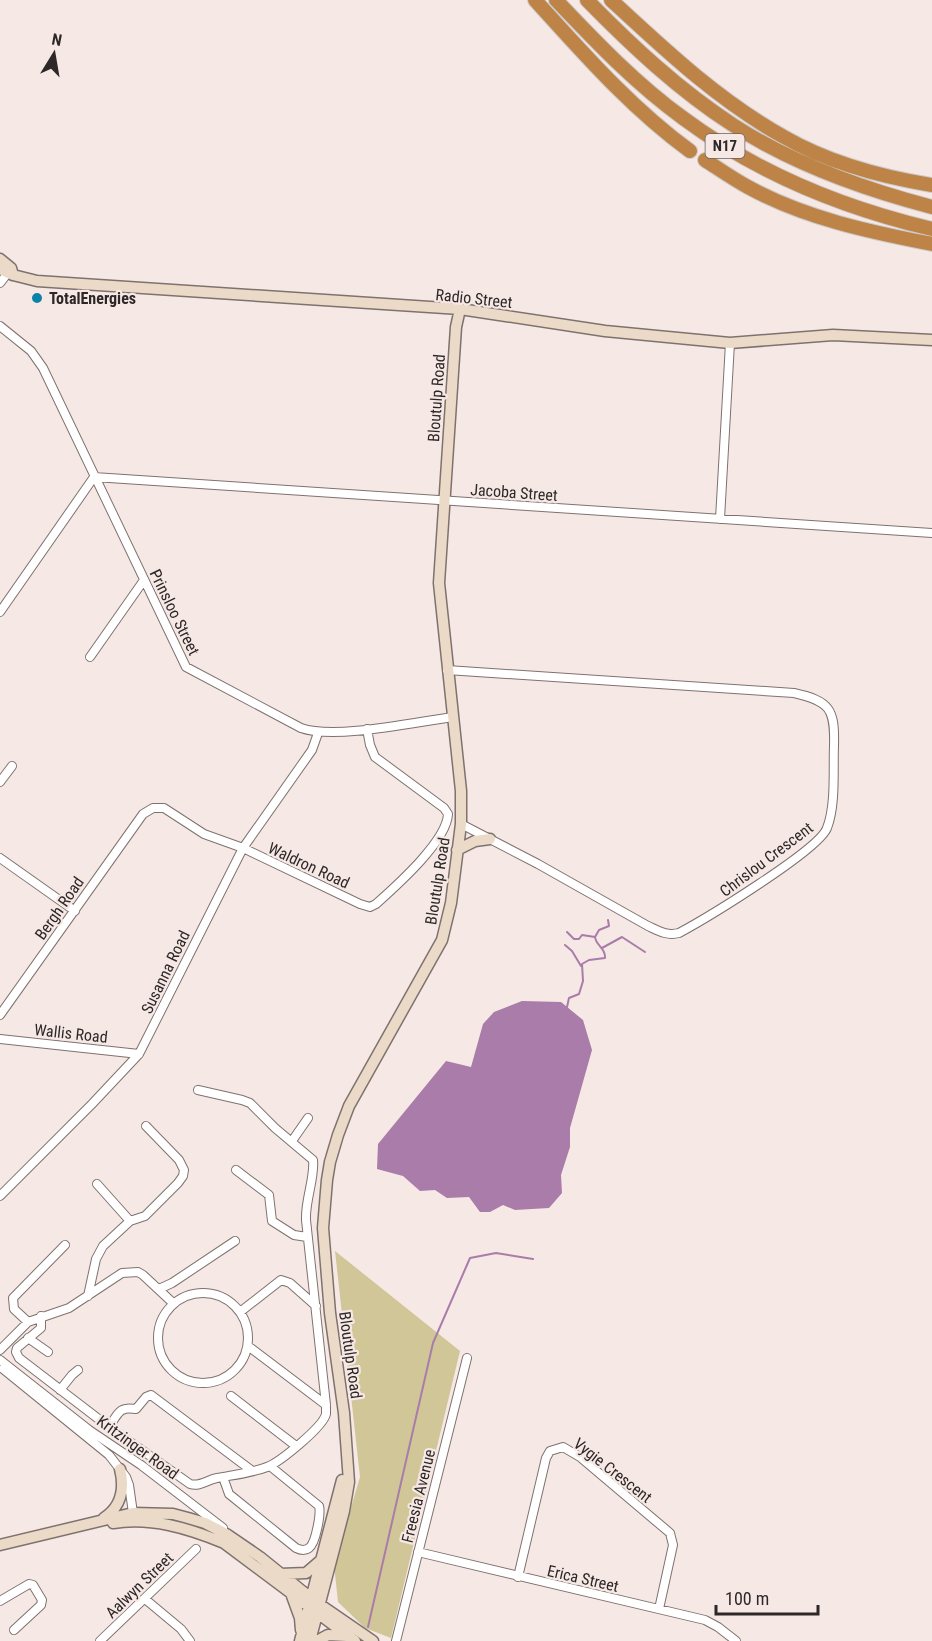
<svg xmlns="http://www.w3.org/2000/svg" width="932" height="1641" font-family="'Roboto Condensed',sans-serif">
<rect width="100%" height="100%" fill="#f6e8e5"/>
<path fill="#d0c698" d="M 335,1251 L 460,1351 L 391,1638 L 365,1628 L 338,1602 L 334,1565 L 360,1477 Z"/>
<path fill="#a97ca9" d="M 522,1001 L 561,1002 L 583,1020 L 592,1050 L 570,1128 L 570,1147 L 561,1175 L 562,1193 L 549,1208 L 515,1210 L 503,1205 L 490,1212 L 480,1212 L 469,1197 L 447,1198 L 435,1190 L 420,1191 L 403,1176 L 377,1169 L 378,1144 L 446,1061 L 471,1067 L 483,1024 L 494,1012 Z"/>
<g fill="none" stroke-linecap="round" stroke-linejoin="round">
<path stroke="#a97ca9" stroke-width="2" d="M 567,932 L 574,939 L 579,939 L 582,935 L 595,937
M 565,945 L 572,951 L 581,966
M 602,948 L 622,937 L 645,952
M 567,1007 L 569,998 L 579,994 L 583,981 L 582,964 L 589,960 L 605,958 C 606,948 596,946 595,937 L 599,930 L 609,926 L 608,920
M 368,1627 L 433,1343 L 470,1258 L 496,1253 L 533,1259"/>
<g stroke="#7e726f" stroke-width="10">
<path id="street" d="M 0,283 L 10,270
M 0,326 L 31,351 L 43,368 L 186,667 L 301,728 C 335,740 415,722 453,717
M 720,519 L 730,343
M 0,612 L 94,477 L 932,533
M 90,657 L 144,580
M 447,670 L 794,693 C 830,701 835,709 834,746 C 833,770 836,805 827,828 C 819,850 705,919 679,933 C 667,936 659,931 648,926 L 538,864 L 461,824
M 0,782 L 12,766
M 0,858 L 75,911
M 0,1015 L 143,814 L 153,808 L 164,808 L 204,834 L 243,848 L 360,904 L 370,907 L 376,904 C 396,886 447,841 448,814 L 444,808 L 375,757 L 370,745 L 367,729
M 0,1039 L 139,1054
M 292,1141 L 308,1118
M 236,1170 L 269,1195 L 272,1221 L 294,1235 L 307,1237
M 97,1184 L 130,1221
M 0,1196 L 92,1104 L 139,1054 L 243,848 L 312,750 L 318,733
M 159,1289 L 172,1283 L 235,1241
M158 1338a45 45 0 1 1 90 0a45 45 0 1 1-90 0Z
M 88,1296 L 96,1259 L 103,1246 L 130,1221 L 145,1216 L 178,1183 L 183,1176 L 184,1170 L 179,1160 L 146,1126
M 240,1312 L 281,1280 L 290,1283 L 316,1306
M 41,1316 L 41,1328 L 17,1348 L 16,1352 L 19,1358 L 109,1427 L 190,1484 C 200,1487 207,1480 217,1478 C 233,1475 252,1473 267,1467 C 280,1462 323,1427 326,1414 C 326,1412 326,1407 326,1405 L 306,1220 C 305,1200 315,1178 313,1160 L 275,1128 L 250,1103 L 242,1100 L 198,1090
M 28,1322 L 14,1309 L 13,1298 L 65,1245
M 28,1338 L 48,1352
M 248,1346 L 326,1405
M 0,1350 L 28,1322 L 69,1308 L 122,1273 L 138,1272 L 143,1275 L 173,1303
M 0,1360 L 89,1430 L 141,1465 L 223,1528
M 3,1369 L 109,1455 L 126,1477 L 129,1485 L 133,1513 L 135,1515
M 60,1390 L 72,1375 L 78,1370
M 231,1396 L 296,1446
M 109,1427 C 118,1414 119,1406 136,1409 L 146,1397 L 151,1395 L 251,1470
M 223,1477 L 229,1494 L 296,1548 C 300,1550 305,1551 309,1548 C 316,1543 321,1513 319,1506 L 270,1466
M 418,1552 L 705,1620 L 718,1627 L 736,1641
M 518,1577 L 546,1458 L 550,1451 L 563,1447 L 580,1457 L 670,1533 L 673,1545 L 659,1609
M 145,1599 L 181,1629 L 190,1641
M 0,1601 L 29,1584 L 33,1585 L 42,1600 L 41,1605 L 14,1630
M 100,1641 L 196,1549
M 396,1641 L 467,1358"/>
</g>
<g stroke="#7e726f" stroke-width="13">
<path id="secondary" d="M 0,259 L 11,268 L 13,275
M 0,269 L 13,275 L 37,281 L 460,309 L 605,331 L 730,343 L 833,335 L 932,340
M 457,850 L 475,841 L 490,839
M 104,1518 C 121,1507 125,1489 120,1469
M 113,1523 C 151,1517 188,1528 224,1543 L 355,1641
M 0,1545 L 133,1513 L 173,1514 L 188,1518 L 205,1523 L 228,1535 L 260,1557 L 312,1599 L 373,1641
M 280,1574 L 306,1573 L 320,1561
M 292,1596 L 300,1618 L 301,1630
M 300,1641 L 342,1480
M 310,1641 L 344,1511 L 349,1482 L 344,1413 L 330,1313 L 323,1228 L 327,1180 L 330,1162 L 338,1135 L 349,1106 L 442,940 L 451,903 L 461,824 L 461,791 L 439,583 L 456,327 L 460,309
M 317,1641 L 328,1635 L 347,1636"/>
</g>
<g stroke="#cdcbcb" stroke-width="16">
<path id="highway" d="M 535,0 C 584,54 631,108 690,151
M 556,0 C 596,42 636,84 683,118 C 757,173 843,208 932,229
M 587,0 C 632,46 679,90 733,125 C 793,164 863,189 932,207
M 611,0 C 665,50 719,101 784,137 C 829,163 882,177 932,185
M 705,160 C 719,169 733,179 748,187 C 804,218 870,232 932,244"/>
</g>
<use href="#street" stroke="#fff" stroke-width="8"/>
<use href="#secondary" stroke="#ecdac8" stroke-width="10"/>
<use href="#highway" stroke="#be8346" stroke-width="14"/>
</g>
<circle fill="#0d82a8" stroke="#f6e8e5" stroke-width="2" cx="37" cy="298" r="6"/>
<g text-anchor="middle" stroke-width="4.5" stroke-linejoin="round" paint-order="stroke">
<rect fill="#f6e8e5" stroke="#696260" stroke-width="1.5" x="705.5" y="134" width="39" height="24" rx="4.5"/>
<g font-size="15" font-weight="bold" fill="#2d2827">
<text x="725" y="151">N17</text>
</g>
<g font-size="16" font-weight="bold" fill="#2d2827" stroke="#f6e8e5" text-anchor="start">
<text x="49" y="304">TotalEnergies</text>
</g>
<g font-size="16" fill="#2d2827" stroke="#f6e8e5">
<text transform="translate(474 298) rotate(6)" y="6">Radio Street</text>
<text transform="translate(436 398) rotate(-86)" y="6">Bloutulp Road</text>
<text transform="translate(514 492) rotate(4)" y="6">Jacoba Street</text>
<text transform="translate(175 612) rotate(64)" y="6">Prinsloo Street</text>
<text transform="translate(766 859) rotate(-37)" y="6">Chrislou Crescent</text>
<text transform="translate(309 865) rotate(25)" y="6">Waldron Road</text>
<text transform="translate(437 881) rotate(-81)" y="6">Bloutulp Road</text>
<text transform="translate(59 908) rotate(-55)" y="6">Bergh Road</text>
<text transform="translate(165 972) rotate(-64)" y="6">Susanna Road</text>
<text transform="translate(71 1033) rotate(6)" y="6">Wallis Road</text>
<text transform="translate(351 1355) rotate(82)" y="6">Bloutulp Road</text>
<text transform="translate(138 1447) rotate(36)" y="6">Kritzinger Road</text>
<text transform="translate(613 1470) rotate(38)" y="6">Vygie Crescent</text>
<text transform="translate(418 1496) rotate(-76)" y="6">Freesia Avenue</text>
<text transform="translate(583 1578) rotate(13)" y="6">Erica Street</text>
<text transform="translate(139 1585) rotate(-44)" y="6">Aalwyn Street</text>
</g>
</g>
<g transform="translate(54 54) rotate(11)" stroke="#f6e8e5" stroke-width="4.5" paint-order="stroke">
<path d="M0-4.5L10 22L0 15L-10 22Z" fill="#2d2827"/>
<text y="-9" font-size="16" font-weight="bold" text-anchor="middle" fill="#2d2827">N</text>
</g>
<path d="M716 1605v9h102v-9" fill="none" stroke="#2d2827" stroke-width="3"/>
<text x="725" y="1605" font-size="18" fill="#2d2827" stroke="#f6e8e5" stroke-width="4.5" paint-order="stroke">100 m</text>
</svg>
